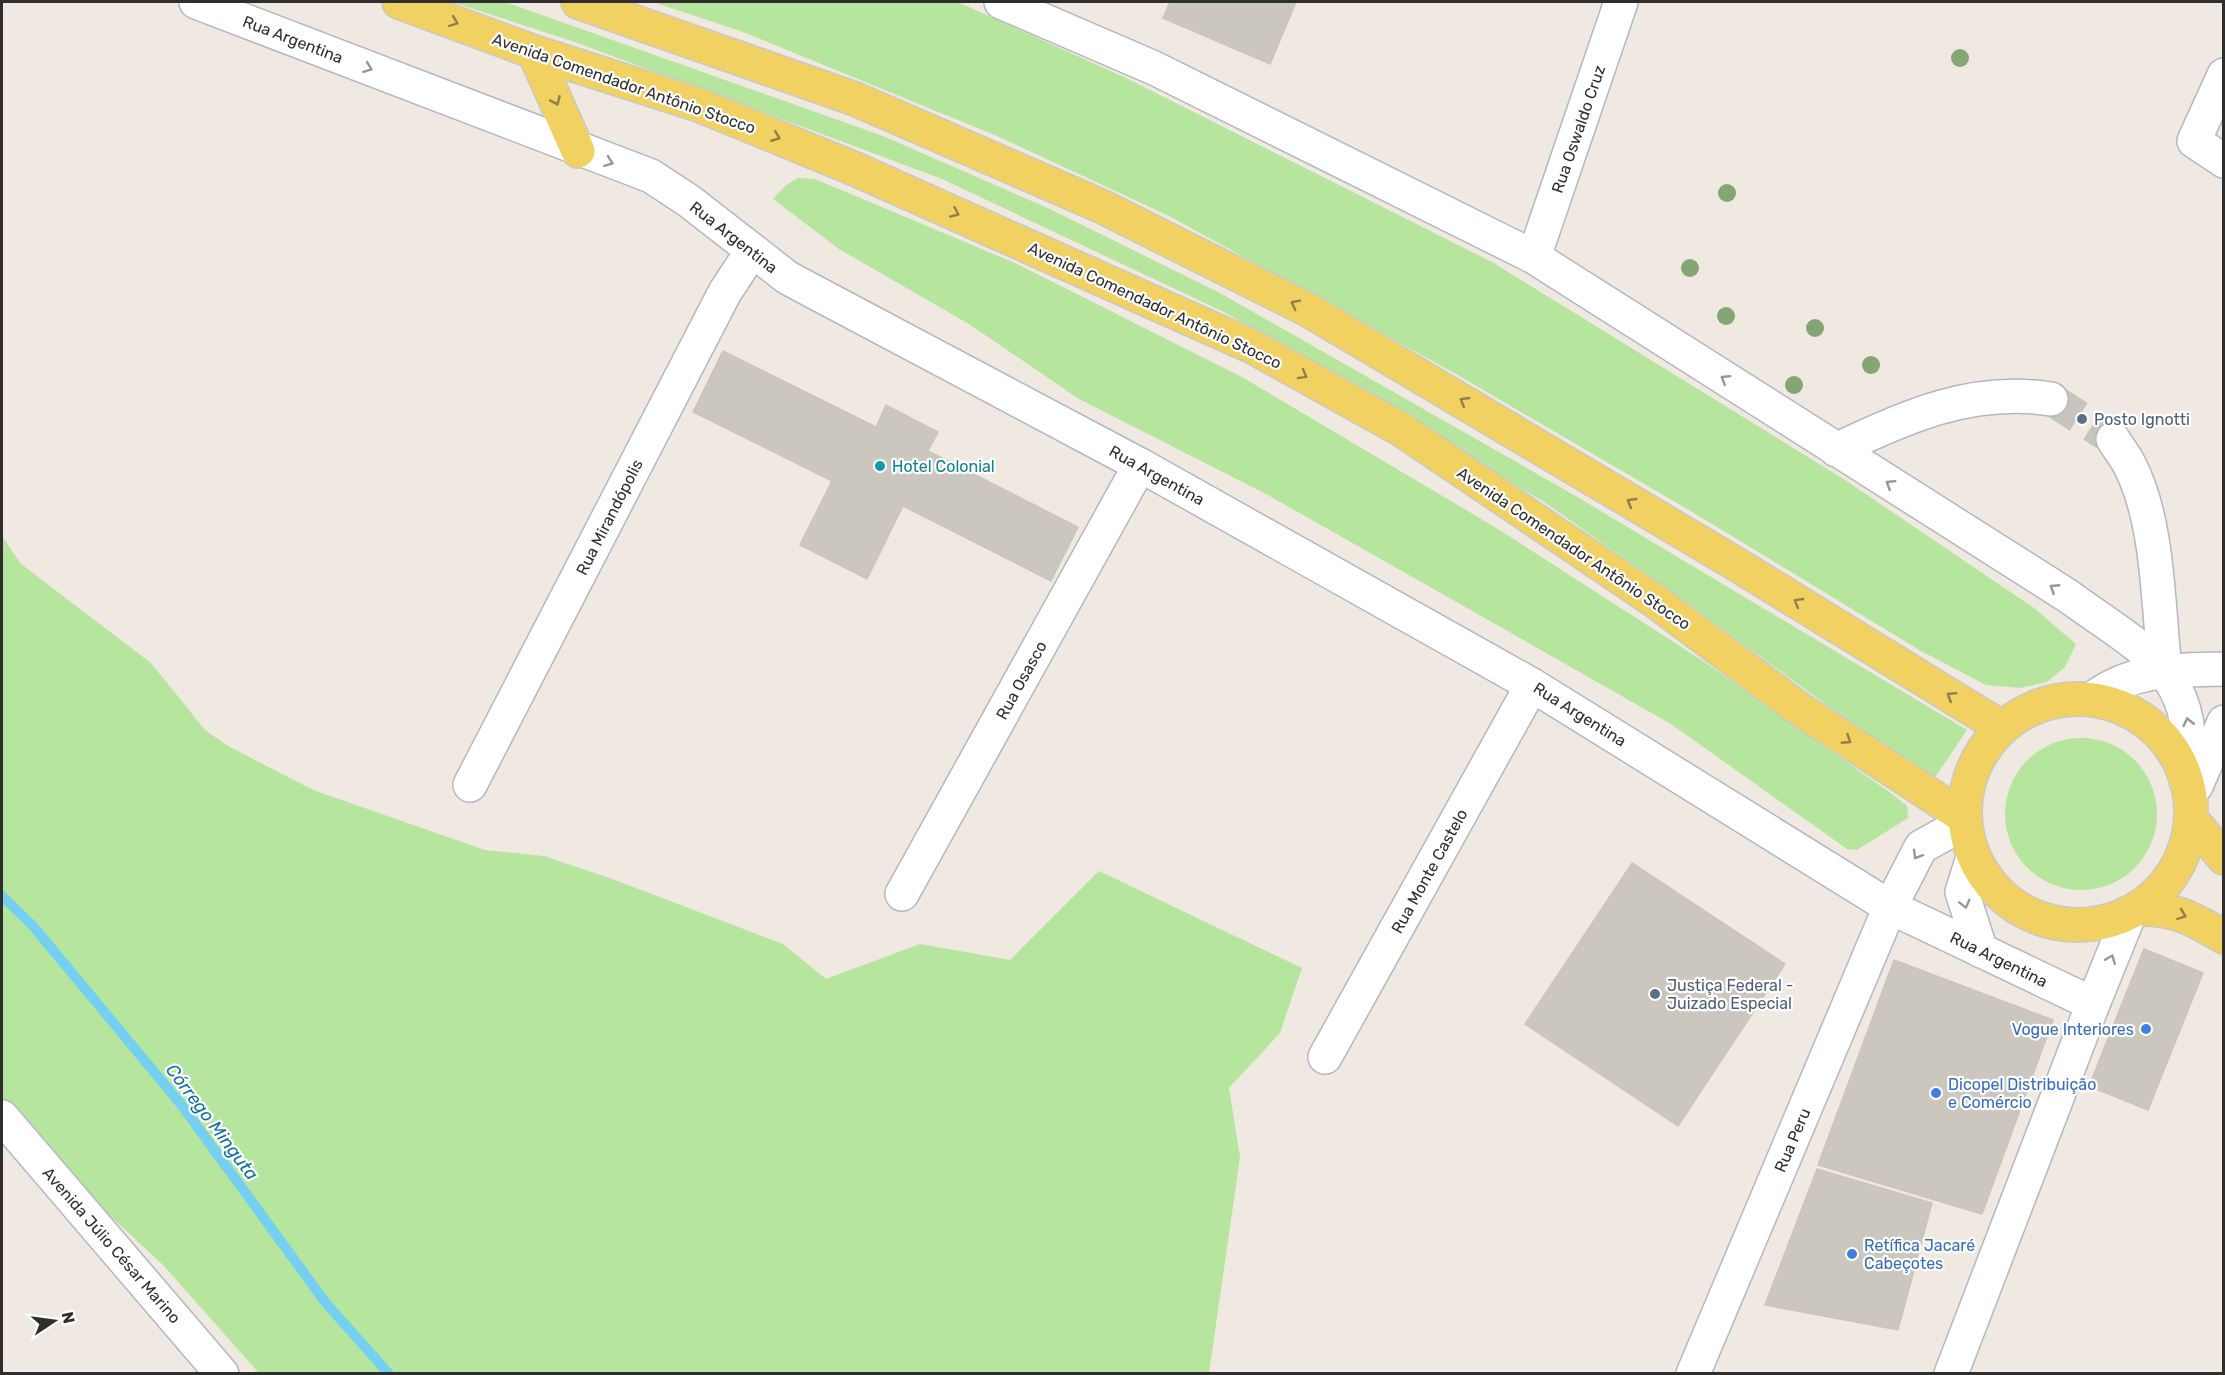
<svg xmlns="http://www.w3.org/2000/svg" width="2225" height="1375" font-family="Rubik,sans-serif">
<rect width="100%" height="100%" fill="#efe9e1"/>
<path fill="#b6e59e" d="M 452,2 L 505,2 L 883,136 L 1052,210 L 1220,293 L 1574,495 L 1967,730 L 1932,782 L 1661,584 L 1544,502 L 1226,313 L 942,179 L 572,41 Z
M 653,2 L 958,2 L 1126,78 L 1492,262 L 1845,480 L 2034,608 L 2076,644 L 2065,667 L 2047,682 L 2020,688 L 1986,685 L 1921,651 L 1694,513 L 1456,374 L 1169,216 L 997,136 L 743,32 Z
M 798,178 L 815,179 L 1015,263 L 1242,377 L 1498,529 L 1703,661 L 1892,794 L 1907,806 L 1908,818 L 1857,850 L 1847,849 L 1671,724 L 1268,495 L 1079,399 L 969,324 L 839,249 L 773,199 L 785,186 Z
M 2,536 L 21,564 L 151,663 L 205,730 L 228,746 L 313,790 L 485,850 L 544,856 L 612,879 L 783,944 L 826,979 L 920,944 L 1010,960 L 1099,871 L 1302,968 L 1280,1033 L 1229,1088 L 1240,1157 L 1209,1373 L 259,1373 L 163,1265 L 2,1115 Z
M2005 814a76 76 0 1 1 152 0a76 76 0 1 1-152 0Z"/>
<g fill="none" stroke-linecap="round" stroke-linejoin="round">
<path stroke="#75cff0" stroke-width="10" d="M 2,896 L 33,926 L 180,1103 L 325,1302 L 389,1374"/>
</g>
<path fill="#cbc7bf" stroke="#cbc5ba" stroke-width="1.5" d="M 1170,2 L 1296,2 L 1270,64 L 1163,18 Z
M 723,351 L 876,427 L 886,405 L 938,432 L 928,451 L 1078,527 L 1051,581 L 903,506 L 867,579 L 800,545 L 832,481 L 693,412 Z
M 1632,863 L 1785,964 L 1678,1126 L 1525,1024 Z
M 2144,949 L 2203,973 L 2148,1110 L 2089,1086 Z
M 1894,960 L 2053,1020 L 1982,1214 L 1818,1165 Z
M 1817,1169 L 1932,1203 L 1898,1330 L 1765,1305 Z"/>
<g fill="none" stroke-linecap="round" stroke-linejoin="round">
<path stroke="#c8c4bd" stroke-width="33" stroke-dasharray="33 16" stroke-linecap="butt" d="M 2051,399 L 2113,439"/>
<g stroke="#b4b7c1" stroke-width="36">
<path id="minor" d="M 196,2 L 651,176 L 689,201 L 788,278 L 1140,465 L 1532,685 L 1890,907 L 2093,1004
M 1001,2 L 1154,68 L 1534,257 L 2068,596 C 2143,651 2202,672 2186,780
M 2224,75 L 2194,141 L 2224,161
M 1534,257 L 1621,2
M 2113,439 C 2118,448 2126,457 2130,466 C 2159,522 2158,608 2165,670
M 1836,450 C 1906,416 1973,387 2051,399
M 2092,699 C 2133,668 2175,670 2224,669
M 470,785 L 725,292 L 752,251
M 2196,786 L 2224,722
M 1973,857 L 1962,892 L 1981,951
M 902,894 L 1140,465
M 1325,1057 L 1532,685
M 2,1117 L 222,1374
M 1693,1374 L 1890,907 L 1921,847 L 1964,823
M 1951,1374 L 2093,1004 L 2130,913"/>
</g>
<g stroke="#c9c9c9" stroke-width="36">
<path id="major" d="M 399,2 L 534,52 L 699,105 L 855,169 L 1253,347 L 1402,430 L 1655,601 L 1798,708 L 1964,817
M 578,2 L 855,99 L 1101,206 L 1310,311 L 1736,564 L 2001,727
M 534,52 L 578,151
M1965 812a113 113 0 1 1 226 0a113 113 0 1 1-226 0Z
M 2191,819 L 2224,858
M 2137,909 C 2174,908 2192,918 2224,937"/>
</g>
<use href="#minor" stroke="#fff" stroke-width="33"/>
<use href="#major" stroke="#f2d163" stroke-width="33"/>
</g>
<g fill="#84a574">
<circle cx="1960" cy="58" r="9"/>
<circle cx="1727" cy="193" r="9"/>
<circle cx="1690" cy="268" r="9"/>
<circle cx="1726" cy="316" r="9"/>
<circle cx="1815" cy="328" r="9"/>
<circle cx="1871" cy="365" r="9"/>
<circle cx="1794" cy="385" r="9"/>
</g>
<defs><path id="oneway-chevron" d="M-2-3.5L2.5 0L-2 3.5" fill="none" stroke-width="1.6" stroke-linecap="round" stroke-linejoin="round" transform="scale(1.5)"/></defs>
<g stroke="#908048">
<use href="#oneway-chevron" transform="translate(454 22) rotate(21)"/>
<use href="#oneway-chevron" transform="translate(556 101) rotate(66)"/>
<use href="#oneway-chevron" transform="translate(776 137) rotate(22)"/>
<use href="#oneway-chevron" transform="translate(955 213) rotate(24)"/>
<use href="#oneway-chevron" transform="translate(1295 304) rotate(-153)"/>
<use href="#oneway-chevron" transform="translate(1303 375) rotate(29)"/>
<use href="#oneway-chevron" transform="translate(1464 401) rotate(-149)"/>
<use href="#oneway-chevron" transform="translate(1631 502) rotate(-149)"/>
<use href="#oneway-chevron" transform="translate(1798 602) rotate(-149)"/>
<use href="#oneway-chevron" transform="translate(1951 696) rotate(-148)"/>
<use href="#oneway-chevron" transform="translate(1847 740) rotate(33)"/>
<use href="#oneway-chevron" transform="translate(2182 915) rotate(21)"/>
</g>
<g stroke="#969696">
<use href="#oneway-chevron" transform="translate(368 68) rotate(21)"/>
<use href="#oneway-chevron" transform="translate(609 162) rotate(20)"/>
<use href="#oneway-chevron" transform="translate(1725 379) rotate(-148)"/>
<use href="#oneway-chevron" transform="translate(1890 484) rotate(-148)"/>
<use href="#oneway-chevron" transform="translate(2054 588) rotate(-147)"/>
<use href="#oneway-chevron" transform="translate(2188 722) rotate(-103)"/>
<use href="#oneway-chevron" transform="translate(1917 855) rotate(121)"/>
<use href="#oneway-chevron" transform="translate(1965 904) rotate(76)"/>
<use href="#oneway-chevron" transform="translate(2111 959) rotate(-68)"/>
</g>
<g fill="#5c6f8a" stroke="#fff" stroke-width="2">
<circle cx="2082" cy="419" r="6"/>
<circle cx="1655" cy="994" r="6"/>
</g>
<circle fill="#0f9aa8" stroke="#fff" stroke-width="2" cx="880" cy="466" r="6"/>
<g fill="#3f7fe0" stroke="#fff" stroke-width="2">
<circle cx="2146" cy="1029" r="6"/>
<circle cx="1936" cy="1093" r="6"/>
<circle cx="1852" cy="1254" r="6"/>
</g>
<g text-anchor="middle" stroke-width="4.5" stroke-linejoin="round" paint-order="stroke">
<g font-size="16" fill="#2e2e2e" stroke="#fff">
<text transform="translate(293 39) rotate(21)" y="6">Rua Argentina</text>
<text transform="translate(624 83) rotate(19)" y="6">Avenida Comendador Antônio Stocco</text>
<text transform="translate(1578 129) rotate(-71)" y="6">Rua Oswaldo Cruz</text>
<text transform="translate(734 237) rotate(38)" y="6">Rua Argentina</text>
<text transform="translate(1155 305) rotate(25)" y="6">Avenida Comendador Antônio Stocco</text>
<text transform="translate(1157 475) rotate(29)" y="6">Rua Argentina</text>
<text transform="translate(609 517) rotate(-63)" y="6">Rua Mirandópolis</text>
<text transform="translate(1574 548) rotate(34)" y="6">Avenida Comendador Antônio Stocco</text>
<text transform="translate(1021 680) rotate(-61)" y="6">Rua Osasco</text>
<text transform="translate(1580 714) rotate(32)" y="6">Rua Argentina</text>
<text transform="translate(1429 871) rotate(-61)" y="6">Rua Monte Castelo</text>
<text transform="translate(1999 959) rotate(26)" y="6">Rua Argentina</text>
<text transform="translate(1792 1140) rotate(-67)" y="6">Rua Peru</text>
<text transform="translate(112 1245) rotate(49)" y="6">Avenida Júlio César Marino</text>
</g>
<g font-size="16" fill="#4e5e75" stroke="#fff" text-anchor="start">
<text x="2094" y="425">Posto Ignotti</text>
<text x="1667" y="991">Justiça Federal -<tspan x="1667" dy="18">Juizado Especial</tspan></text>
</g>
<g font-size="16" fill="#0d838f" stroke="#fff" text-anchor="start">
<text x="892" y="472">Hotel Colonial</text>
</g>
<g font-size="16" fill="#366cbe" stroke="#fff" text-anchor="start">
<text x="2134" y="1035" text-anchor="end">Vogue Interiores</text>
<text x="1948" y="1090">Dicopel Distribuição<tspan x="1948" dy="18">e Comércio</tspan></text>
<text x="1864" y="1251">Retífica Jacaré<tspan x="1864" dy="18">Cabeçotes</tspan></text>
</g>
<g font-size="18" font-style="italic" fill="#0d6fa3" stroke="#fff">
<text transform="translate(212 1122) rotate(53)" y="6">Córrego Minguta</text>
</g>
</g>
<rect width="2225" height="1375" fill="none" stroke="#2e2e2e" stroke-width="6"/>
<g transform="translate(54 1321) rotate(77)" stroke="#ffffff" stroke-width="4.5" paint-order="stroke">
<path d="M0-4.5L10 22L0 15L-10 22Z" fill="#2e2e2e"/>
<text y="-9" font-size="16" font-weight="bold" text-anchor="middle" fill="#2e2e2e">N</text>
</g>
</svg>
